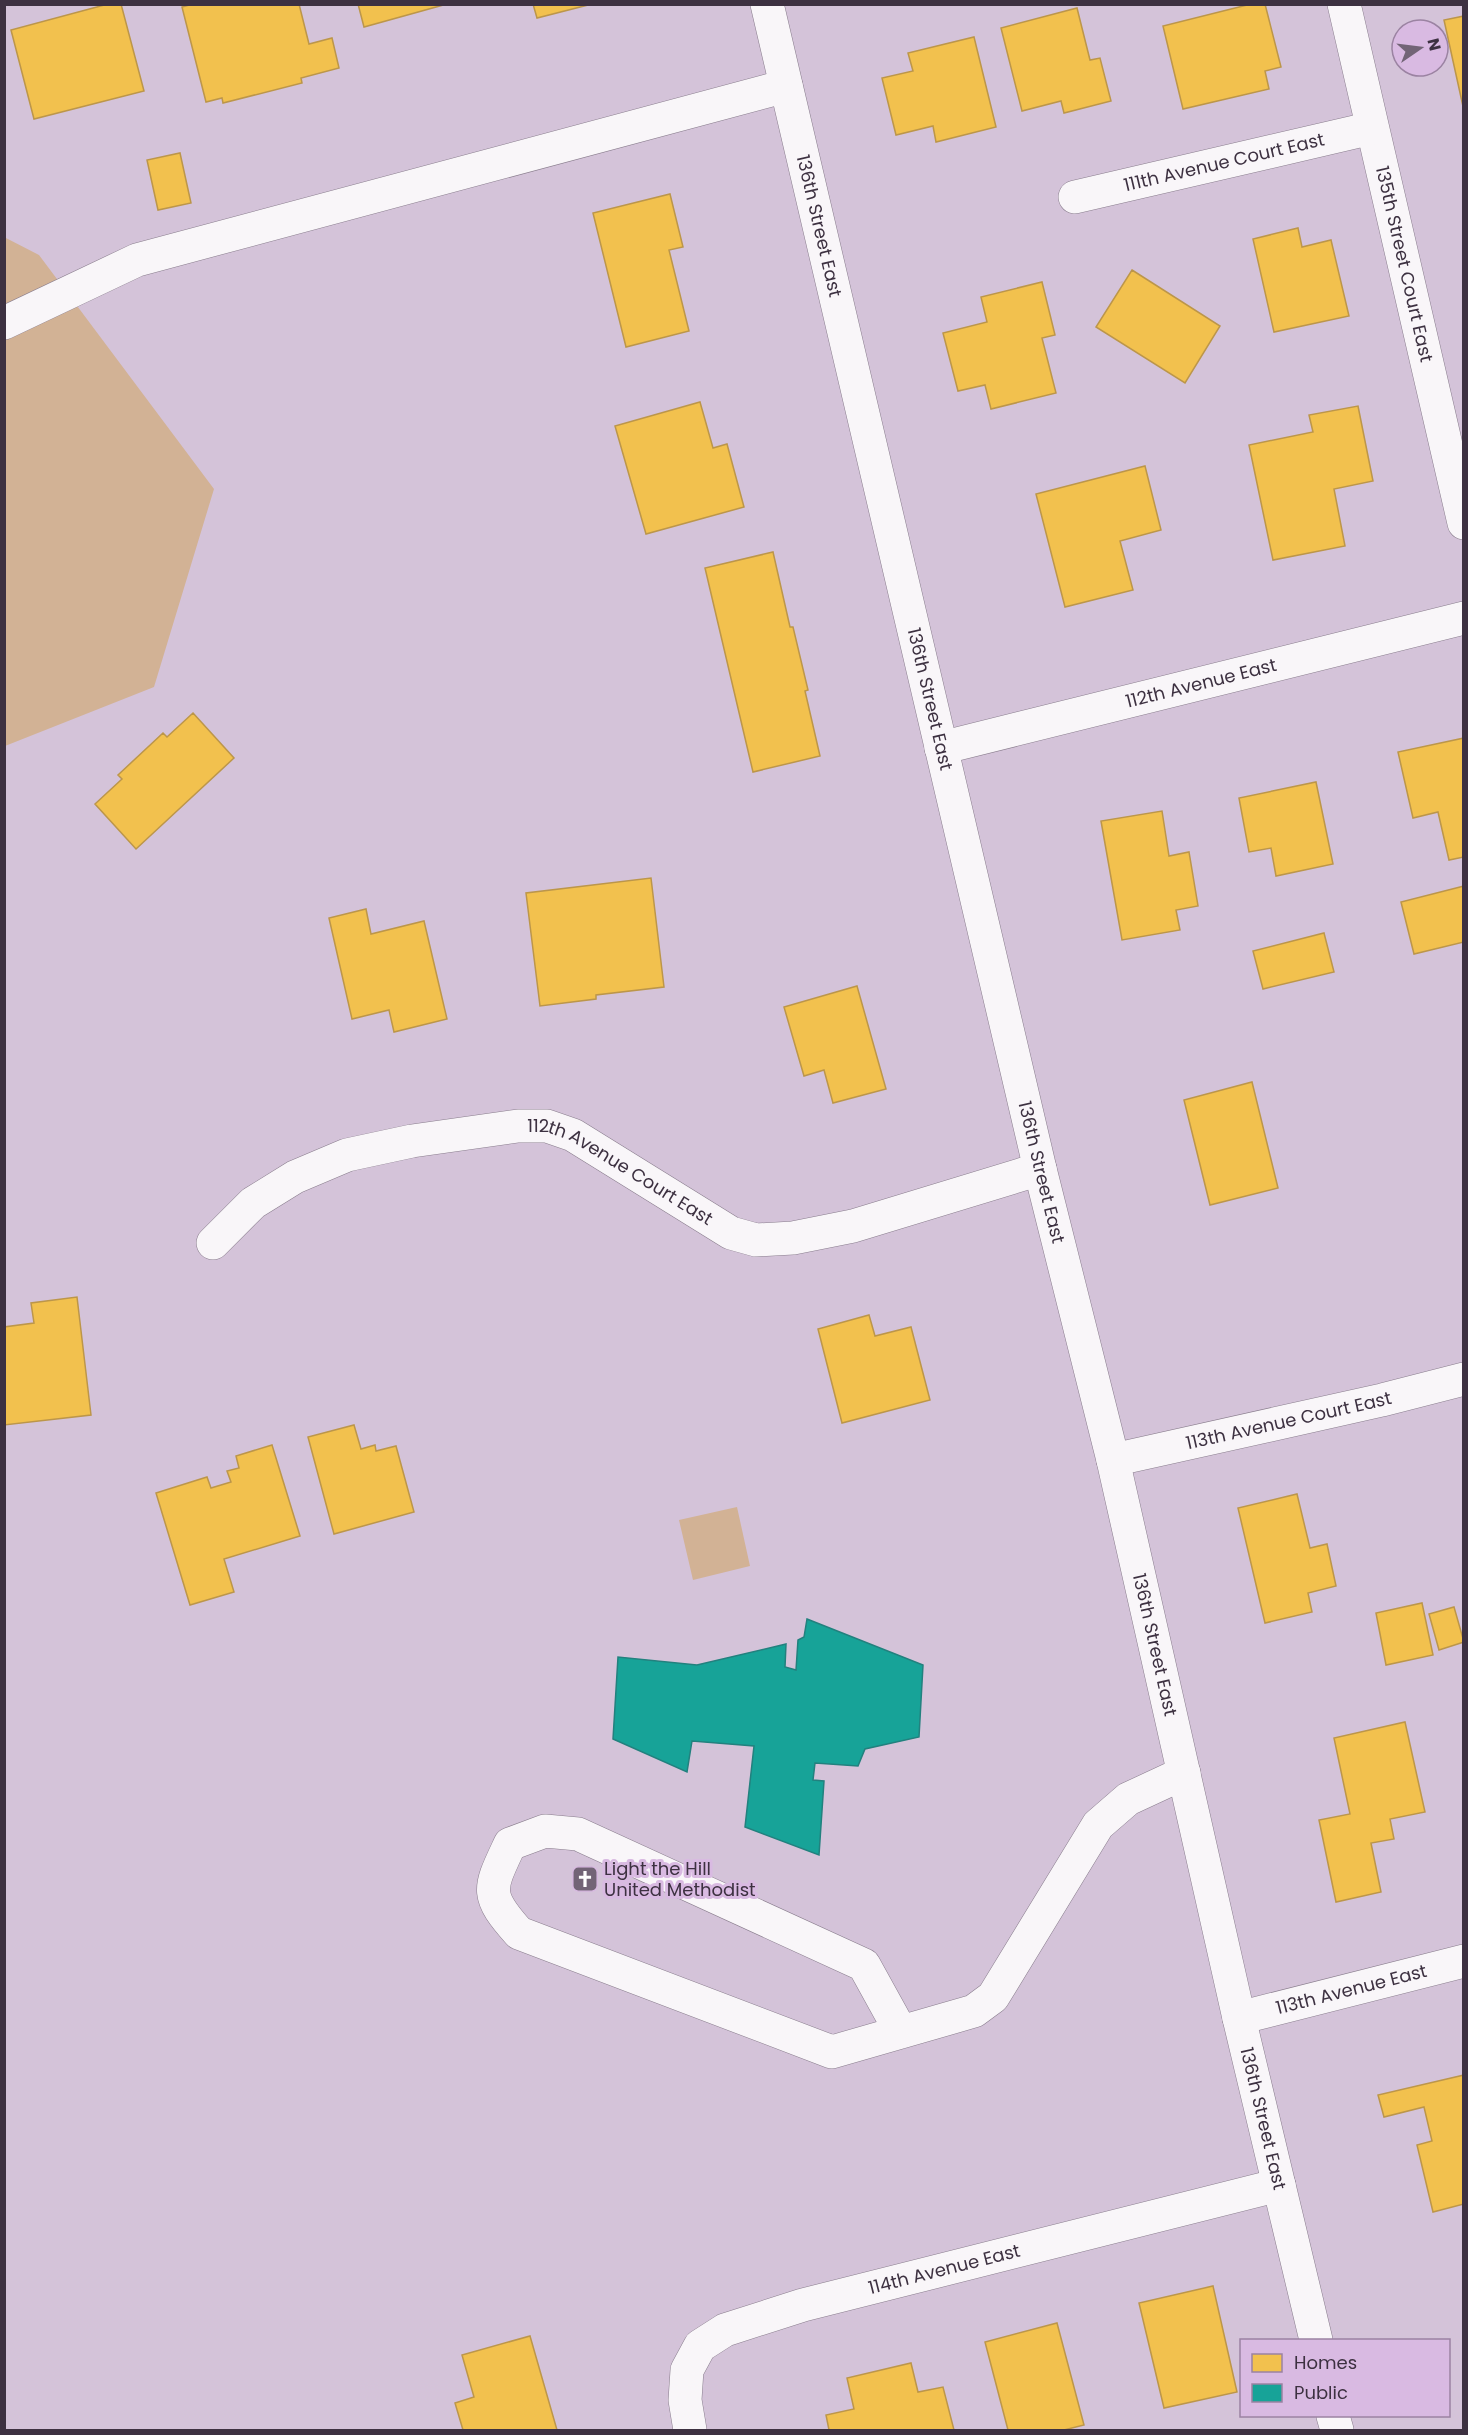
<svg xmlns="http://www.w3.org/2000/svg" width="1468" height="2435" font-family="Poppins,sans-serif">
<rect width="100%" height="100%" fill="#d4c3d9"/>
<path fill="#d2b295" d="M 4,237 L 39,255 L 214,489 L 154,687 L 5,746 Z
M 737,1507 L 750,1566 L 693,1580 L 679,1520 Z"/>
<path fill="#f2c14e" stroke="#bc964a" stroke-width="1.5" d="M 108,4 L 121,4 L 144,91 L 34,119 L 11,30 Z
M 193,4 L 299,4 L 309,44 L 332,38 L 339,68 L 301,78 L 302,83 L 223,103 L 222,98 L 206,102 L 182,7 Z
M 358,4 L 447,4 L 364,27 Z
M 533,4 L 592,4 L 537,18 Z
M 1251,4 L 1265,4 L 1281,67 L 1265,71 L 1269,89 L 1183,109 L 1163,26 Z
M 1077,8 L 1090,60 L 1100,58 L 1111,101 L 1064,113 L 1061,101 L 1022,111 L 1001,28 Z
M 1464,16 L 1464,111 L 1444,20 Z
M 974,37 L 996,127 L 936,142 L 933,126 L 896,135 L 882,78 L 913,71 L 908,53 Z
M 180,153 L 191,203 L 158,210 L 147,160 Z
M 670,194 L 683,247 L 669,250 L 689,331 L 626,347 L 593,213 Z
M 1298,228 L 1302,247 L 1331,240 L 1349,316 L 1274,332 L 1253,239 Z
M 1132,270 L 1220,326 L 1185,383 L 1096,327 Z
M 1042,282 L 1055,335 L 1042,338 L 1056,393 L 991,409 L 985,385 L 958,391 L 943,333 L 987,322 L 981,297 Z
M 700,402 L 713,448 L 727,444 L 744,507 L 646,534 L 615,426 Z
M 1358,406 L 1373,481 L 1334,489 L 1345,546 L 1273,560 L 1249,445 L 1313,432 L 1309,415 Z
M 1145,466 L 1161,530 L 1120,541 L 1133,590 L 1065,607 L 1036,494 Z
M 773,552 L 790,627 L 793,627 L 808,690 L 805,691 L 820,756 L 753,772 L 705,568 Z
M 193,713 L 234,758 L 136,849 L 95,804 L 122,779 L 118,775 L 163,733 L 167,737 Z
M 1464,738 L 1464,857 L 1449,860 L 1438,812 L 1413,818 L 1398,752 Z
M 1316,782 L 1333,864 L 1276,876 L 1271,848 L 1249,852 L 1239,798 Z
M 1162,811 L 1169,856 L 1189,852 L 1198,906 L 1176,910 L 1180,930 L 1122,940 L 1101,821 Z
M 651,878 L 664,987 L 596,995 L 596,999 L 540,1006 L 526,893 Z
M 1464,886 L 1464,942 L 1414,954 L 1401,902 Z
M 366,909 L 371,934 L 424,921 L 447,1019 L 394,1032 L 389,1010 L 352,1019 L 329,918 Z
M 1324,933 L 1334,972 L 1263,989 L 1253,951 Z
M 857,986 L 886,1089 L 833,1103 L 824,1070 L 804,1076 L 784,1007 Z
M 1252,1082 L 1278,1188 L 1210,1205 L 1184,1100 Z
M 77,1297 L 91,1415 L 4,1425 L 4,1327 L 34,1323 L 31,1303 Z
M 869,1315 L 875,1336 L 911,1327 L 930,1400 L 842,1423 L 818,1329 Z
M 354,1425 L 361,1449 L 375,1445 L 376,1451 L 396,1446 L 414,1512 L 334,1534 L 308,1437 Z
M 272,1445 L 300,1536 L 224,1559 L 234,1592 L 190,1605 L 156,1493 L 207,1477 L 211,1488 L 231,1482 L 227,1471 L 239,1468 L 236,1456 Z
M 1297,1494 L 1310,1548 L 1327,1544 L 1336,1586 L 1308,1593 L 1312,1612 L 1265,1623 L 1238,1508 Z
M 1422,1603 L 1433,1655 L 1386,1665 L 1376,1613 Z
M 1454,1607 L 1464,1642 L 1439,1650 L 1429,1614 Z
M 1405,1722 L 1425,1812 L 1390,1819 L 1394,1839 L 1371,1843 L 1381,1892 L 1336,1902 L 1319,1820 L 1350,1814 L 1334,1738 Z
M 1464,2075 L 1464,2204 L 1433,2212 L 1417,2145 L 1432,2141 L 1424,2107 L 1384,2117 L 1378,2095 Z
M 1213,2286 L 1237,2392 L 1164,2408 L 1139,2303 Z
M 1057,2323 L 1084,2425 L 1064,2430 L 1008,2430 L 985,2342 Z
M 530,2336 L 557,2430 L 463,2430 L 455,2403 L 474,2397 L 462,2355 Z
M 911,2363 L 918,2392 L 943,2387 L 954,2430 L 829,2430 L 826,2415 L 854,2409 L 847,2378 Z"/>
<path fill="#17a398" stroke="#22817e" stroke-width="1.5" d="M 807,1619 L 923,1665 L 919,1737 L 865,1749 L 858,1766 L 815,1763 L 813,1780 L 824,1781 L 819,1855 L 745,1827 L 754,1746 L 692,1741 L 687,1772 L 613,1739 L 618,1657 L 697,1665 L 786,1644 L 785,1667 L 796,1670 L 798,1640 L 804,1637 Z"/>
<g fill="none" stroke-linecap="round" stroke-linejoin="round">
<g stroke="#897d8d" stroke-width="34">
<g id="minor">
<path id="s1" d="M 767,4 L 1040,1169 L 1113,1460 L 1239,2018 L 1316,2340"/>
<path id="s2" d="M 1344,4 L 1464,523"/>
<path id="s3" d="M 1075,197 L 1372,128"/>
<path d="M 4,323 L 137,260 L 786,86"/>
<path id="s4" d="M 941,748 L 1464,618"/>
<path id="s5" d="M 213,1243 L 253,1203 L 295,1177 L 347,1155 L 412,1141 L 518,1126 L 547,1126 L 573,1135 L 731,1233 L 756,1240 L 793,1238 L 853,1226 L 1040,1169"/>
<path id="s6" d="M 1113,1460 L 1382,1400 L 1464,1379"/>
<path id="s7" d="M 1239,2018 L 1464,1961"/>
<path d="M 901,2032 L 864,1965 L 578,1834 L 545,1831 L 510,1844 C 489,1889 484,1894 519,1933 L 832,2052 L 974,2011 L 993,1997 L 1098,1825 L 1128,1799 L 1184,1773"/>
<path d="M 1333,2416 L 1337,2430"/>
<path id="s8" d="M 690,2430 L 685,2400 L 687,2370 L 700,2346 L 725,2330 L 803,2305 L 1279,2185"/>
</g>
</g>
<use href="#minor" stroke="#f9f6f9" stroke-width="33"/>
</g>
<defs>
<g id="church-square" transform="scale(1.35)"><rect x="-9" y="-9" width="18" height="18" rx="4" fill="#726476" stroke="#d9bae2"/><path d="M-1.2-6h2.4v3.5h3.3v2.4h-3.3V6h-2.4V-.1h-3.3v-2.4h3.3Z" fill="#fff"/></g>
</defs>
<g fill-rule="evenodd">
<use href="#church-square" x="585" y="1879"/>
</g>
<g text-anchor="middle" stroke-width="6" stroke-linejoin="round" paint-order="stroke">
<g font-size="18" fill="#3d3141" stroke="#d9bae2">
<text dy="6" stroke="none"><textPath href="#s3" startOffset="153">111th Avenue Court East</textPath></text>
<text dy="6" stroke="none"><textPath href="#s1" startOffset="228">136th Street East</textPath></text>
<text dy="6" stroke="none"><textPath href="#s2" startOffset="267">135th Street Court East</textPath></text>
<text dy="6" stroke="none"><textPath href="#s4" startOffset="268">112th Avenue East</textPath></text>
<text dy="6" stroke="none"><textPath href="#s1" startOffset="714">136th Street East</textPath></text>
<text dy="6" stroke="none"><textPath href="#s1" startOffset="1200">136th Street East</textPath></text>
<text dy="6" stroke="none"><textPath href="#s5" startOffset="450">112th Avenue Court East</textPath></text>
<text dy="6" stroke="none"><textPath href="#s6" startOffset="180">113th Avenue Court East</textPath></text>
<text dy="6" stroke="none"><textPath href="#s1" startOffset="1686">136th Street East</textPath></text>
<text dy="6" stroke="none"><textPath href="#s7" startOffset="116">113th Avenue East</textPath></text>
<text dy="6" stroke="none"><textPath href="#s1" startOffset="2172">136th Street East</textPath></text>
<text dy="6" stroke="none"><textPath href="#s8" startOffset="345">114th Avenue East</textPath></text>
</g>
<g font-size="18" fill="#3d3141" stroke="#d9bae2" text-anchor="start">
<text x="604" y="1875">Light the Hill<tspan x="604" dy="21">United Methodist</tspan></text>
</g>
</g>
<rect width="1468" height="2435" fill="none" stroke="#3d3141" stroke-width="12"/>
<rect x="1240" y="2339" width="210" height="78" fill="#d9bae2" stroke="#9b83a2" stroke-width="1.5"/>
<rect x="1252" y="2354" width="30" height="18" fill="#f2c14e" stroke="#9b83a2" stroke-width="1.5"/>
<text x="1294" y="2369" font-size="18" fill="#3d3141">Homes</text>
<rect x="1252" y="2384" width="30" height="18" fill="#17a398" stroke="#9b83a2" stroke-width="1.5"/>
<text x="1294" y="2399" font-size="18" fill="#3d3141">Public</text>
<g transform="translate(1420 48) rotate(76)"><circle r="28" fill="#d9bae2" stroke="#9b83a2" stroke-width="1.5"/>
<path d="M0-4.5L10 22L0 15L-10 22Z" fill="#726476"/>
<text y="-9" font-size="16" font-weight="bold" text-anchor="middle" fill="#3d3141">N</text>
</g>
</svg>
